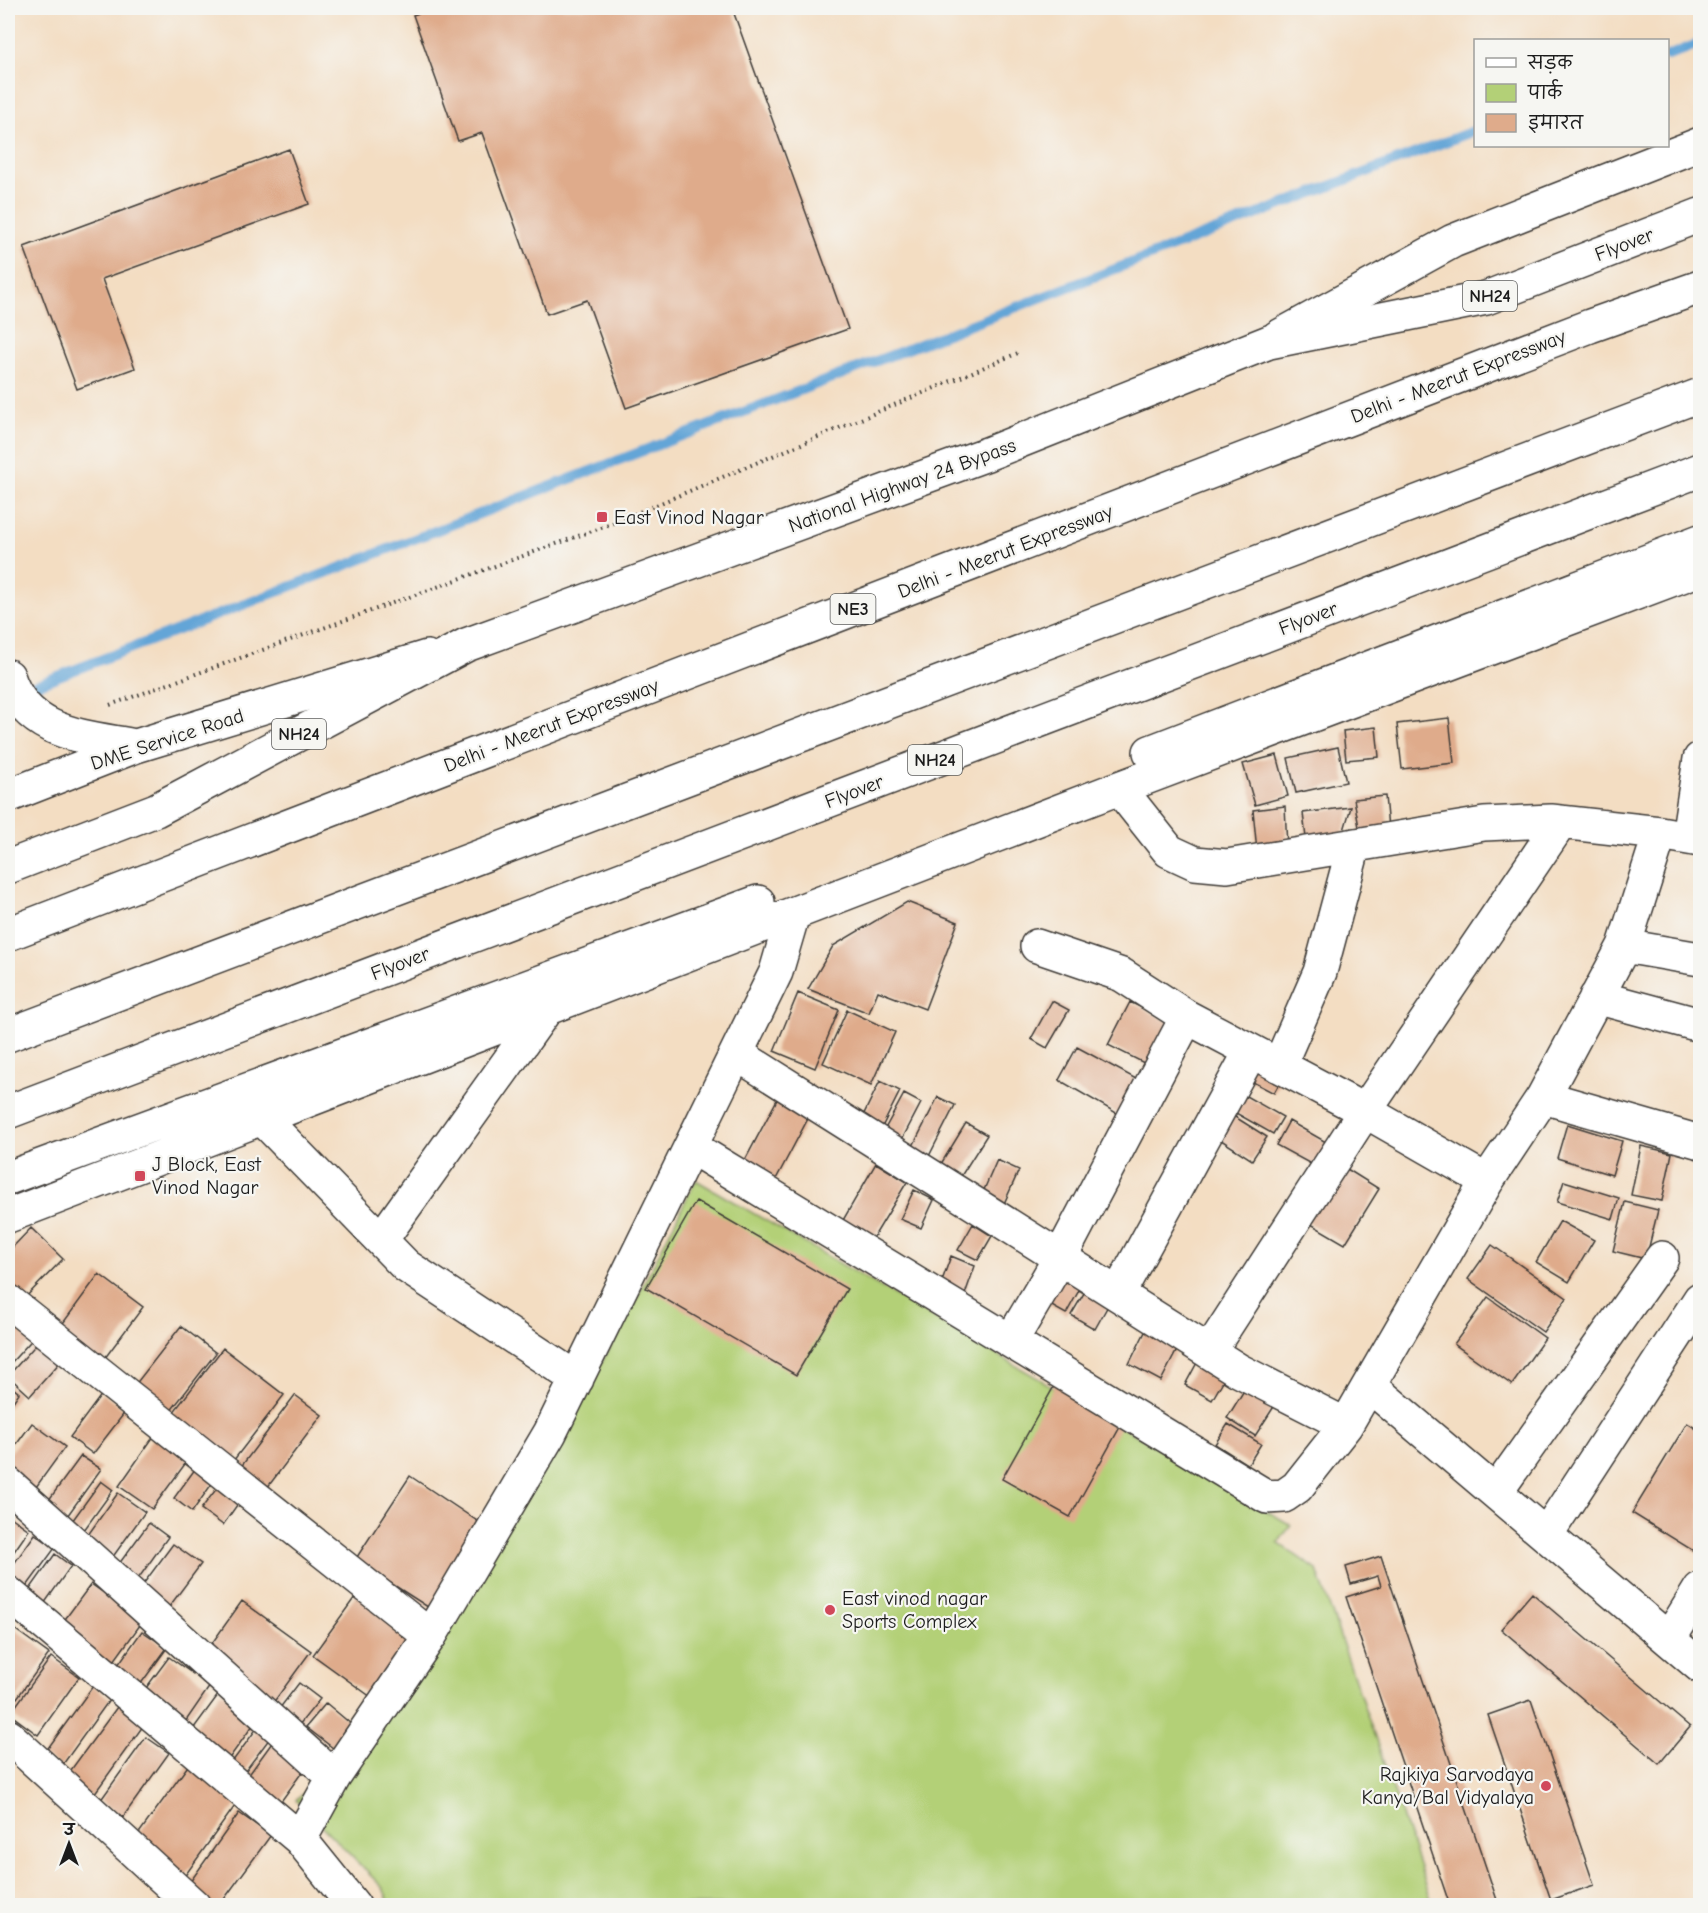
<svg xmlns="http://www.w3.org/2000/svg" width="1708" height="1913" font-family="'Comic Neue','Playpen Sans Deva',sans-serif">
<rect width="100%" height="100%" fill="#f6f6f2"/>
<filter id="ink" filterUnits="userSpaceOnUse"><feTurbulence type="fractalNoise" baseFrequency=".0167" numOctaves="2"/><feDisplacementMap in="SourceGraphic" scale="12" xChannelSelector="R" yChannelSelector="G"/><feConvolveMatrix kernelMatrix="1 2 1 2 8 2 1 2 1" color-interpolation-filters="sRGB"/></filter>
<filter id="wash" filterUnits="userSpaceOnUse"><feTurbulence type="fractalNoise" baseFrequency=".008" numOctaves="4" result="noise"/><feDisplacementMap in="SourceGraphic" scale="24" xChannelSelector="R" yChannelSelector="G"/><feGaussianBlur stdDeviation="1.35" result="paint"/><feColorMatrix in="noise" values="0 0 0 0 0 0 0 0 0 0 0 0 0 0 0 0 0 1.4 0 .05"/><feComposite in="paint" operator="in"/></filter>
<g filter="url(#wash)">
<rect width="100%" height="100%" fill="#f3ddc2"/>
<path fill="#b3d077" stroke="#68764a" stroke-width="1.5" d="M 696,1180 L 1291,1525 L 1278,1543 L 1317,1570 L 1433,1905 L 390,1905 L 383,1888 L 296,1800 L 347,1756 L 466,1596 L 620,1331 Z"/>
<g fill="none" stroke-linecap="round" stroke-linejoin="round">
<path stroke="#63a5d7" stroke-width="10" d="M 1668,56 L 1700,43
M 17,692 L 1476,130"/>
</g>
<g id="blocks">
<path fill="#dfab8b" d="M 433,8 L 732,8 L 848,329 L 626,408 L 587,300 L 547,314 L 482,133 L 458,141 L 413,15 Z
M 289,149 L 309,204 L 102,279 L 135,368 L 77,389 L 24,247 Z
M 1449,718 L 1454,763 L 1402,769 L 1397,724 Z
M 1376,727 L 1379,757 L 1346,760 L 1343,731 Z
M 1338,747 L 1346,782 L 1296,793 L 1288,758 Z
M 1277,755 L 1288,796 L 1255,805 L 1243,764 Z
M 1385,796 L 1388,828 L 1360,833 L 1354,799 Z
M 1285,806 L 1287,847 L 1257,851 L 1253,810 Z
M 1351,807 L 1342,837 L 1307,846 L 1303,813 Z
M 907,902 L 958,922 L 925,1009 L 878,991 L 869,1013 L 808,989 L 833,946 Z
M 798,993 L 839,1010 L 815,1068 L 774,1051 Z
M 1052,1001 L 1069,1010 L 1047,1048 L 1031,1039 Z
M 1130,1002 L 1170,1022 L 1148,1065 L 1108,1045 Z
M 847,1010 L 895,1032 L 871,1085 L 823,1063 Z
M 1077,1047 L 1138,1080 L 1118,1114 L 1059,1080 Z
M 1254,1061 L 1283,1076 L 1274,1093 L 1245,1078 Z
M 880,1081 L 900,1091 L 879,1133 L 859,1124 Z
M 1237,1091 L 1283,1117 L 1273,1134 L 1227,1108 Z
M 780,1094 L 812,1111 L 775,1181 L 743,1164 Z
M 904,1094 L 921,1103 L 898,1147 L 880,1138 Z
M 938,1097 L 955,1105 L 928,1158 L 911,1150 Z
M 1232,1115 L 1267,1137 L 1252,1160 L 1218,1138 Z
M 1289,1121 L 1333,1146 L 1320,1169 L 1276,1145 Z
M 966,1123 L 987,1135 L 956,1184 L 936,1172 Z
M 1567,1124 L 1622,1141 L 1612,1175 L 1557,1158 Z
M 1641,1146 L 1672,1153 L 1662,1201 L 1631,1195 Z
M 997,1160 L 1019,1170 L 1002,1208 L 980,1199 Z
M 876,1163 L 907,1182 L 872,1240 L 839,1227 Z
M 1339,1164 L 1379,1189 L 1345,1244 L 1304,1220 Z
M 1564,1181 L 1619,1198 L 1613,1219 L 1557,1202 Z
M 914,1190 L 934,1200 L 921,1228 L 900,1219 Z
M 696,1201 L 847,1289 L 796,1375 L 646,1288 Z
M 1625,1202 L 1658,1210 L 1646,1259 L 1613,1251 Z
M 1560,1221 L 1594,1240 L 1569,1282 L 1536,1262 Z
M 973,1224 L 992,1236 L 978,1260 L 958,1250 Z
M 31,1228 L 63,1259 L 17,1306 L 8,1297 L 8,1252 Z
M 1492,1245 L 1567,1298 L 1543,1332 L 1468,1279 Z
M 951,1256 L 975,1266 L 963,1300 L 939,1289 Z
M 1056,1269 L 1083,1283 L 1066,1314 L 1039,1299 Z
M 99,1274 L 143,1307 L 99,1366 L 55,1334 Z
M 1087,1288 L 1110,1302 L 1095,1329 L 1071,1315 Z
M 1488,1297 L 1545,1338 L 1512,1385 L 1454,1344 Z
M 19,1313 L 39,1332 L 8,1366 L 8,1325 Z
M 181,1326 L 216,1353 L 166,1417 L 131,1390 Z
M 1147,1328 L 1180,1344 L 1161,1381 L 1129,1364 Z
M 40,1340 L 62,1360 L 30,1396 L 8,1376 Z
M 223,1348 L 284,1395 L 230,1465 L 169,1418 Z
M 1199,1359 L 1227,1374 L 1212,1400 L 1185,1385 Z
M 1057,1381 L 1125,1418 L 1070,1517 L 1002,1479 Z
M 8,1384 L 19,1393 L 8,1409 Z
M 1248,1384 L 1277,1402 L 1255,1436 L 1227,1418 Z
M 102,1394 L 126,1411 L 93,1454 L 70,1437 Z
M 295,1395 L 322,1415 L 264,1492 L 237,1472 Z
M 32,1423 L 65,1447 L 31,1494 L 8,1477 L 8,1456 Z
M 1687,1423 L 1700,1431 L 1700,1555 L 1632,1513 Z
M 1228,1424 L 1261,1444 L 1248,1465 L 1215,1444 Z
M 154,1436 L 188,1460 L 152,1509 L 119,1486 Z
M 81,1456 L 101,1469 L 60,1526 L 40,1512 Z
M 198,1465 L 216,1478 L 192,1512 L 174,1498 Z
M 410,1476 L 489,1529 L 434,1611 L 355,1560 Z
M 101,1481 L 113,1490 L 79,1537 L 67,1528 Z
M 221,1483 L 242,1498 L 223,1525 L 201,1509 Z
M 118,1493 L 145,1512 L 107,1565 L 80,1546 Z
M 8,1515 L 29,1530 L 8,1560 Z
M 149,1523 L 168,1537 L 133,1586 L 113,1572 Z
M 35,1534 L 55,1548 L 19,1597 L 8,1589 L 8,1572 Z
M 173,1544 L 201,1564 L 169,1607 L 141,1587 Z
M 55,1554 L 71,1566 L 39,1611 L 23,1599 Z
M 1381,1556 L 1499,1906 L 1450,1906 L 1346,1597 L 1381,1586 L 1378,1576 L 1351,1584 L 1346,1567 Z
M 91,1584 L 143,1621 L 109,1668 L 57,1630 Z
M 360,1590 L 426,1637 L 378,1702 L 313,1655 Z
M 1532,1593 L 1690,1727 L 1659,1764 L 1501,1629 Z
M 242,1601 L 311,1651 L 273,1703 L 205,1653 Z
M 13,1628 L 49,1654 L 17,1698 L 8,1692 L 8,1636 Z
M 142,1631 L 167,1648 L 137,1689 L 113,1672 Z
M 51,1657 L 79,1677 L 38,1735 L 10,1714 Z
M 169,1657 L 210,1686 L 179,1731 L 137,1700 Z
M 299,1683 L 320,1699 L 299,1725 L 279,1709 Z
M 93,1686 L 110,1699 L 61,1767 L 43,1755 Z
M 221,1691 L 258,1718 L 223,1767 L 185,1740 Z
M 1531,1700 L 1594,1885 L 1551,1900 L 1488,1715 Z
M 120,1703 L 146,1722 L 92,1797 L 65,1778 Z
M 326,1703 L 357,1729 L 338,1752 L 306,1727 Z
M 257,1728 L 270,1738 L 237,1782 L 224,1773 Z
M 146,1737 L 169,1753 L 123,1817 L 100,1801 Z
M 274,1740 L 308,1764 L 274,1811 L 240,1787 Z
M 190,1763 L 240,1799 L 184,1877 L 134,1840 Z
M 239,1813 L 271,1835 L 219,1906 L 209,1906 L 185,1889 Z"/>
</g>
</g>
<g filter="url(#ink)">
<use href="#blocks" fill-opacity="0" stroke="#3c3935" stroke-width="1.5"/>
<g fill="none" stroke-linecap="round" stroke-linejoin="round">
<g stroke="#3c3935" stroke-width="36">
<path id="minor" d="M 1278,337 L 1453,241 L 1700,144
M 8,676 C 27,735 83,736 136,746
M 1150,752 L 1700,541
M 1119,788 L 1169,851 L 1195,863 L 1227,866 L 1484,824 L 1551,821 L 1660,833 L 1700,840
M 8,796 L 136,746 L 427,657
M 1688,837 L 1700,759
M 1037,946 L 1122,975 L 1187,1017 L 1365,1111 L 1487,1181
M 1624,946 L 1700,959
M 1596,997 L 1700,1025
M 737,1054 L 1238,1370 L 1346,1425
M 1279,1066 L 1320,972 L 1354,845
M 1543,1097 L 1700,1142
M 262,1118 L 406,1266 L 577,1379
M 691,1147 L 1267,1497 L 1284,1496 L 1297,1487 L 1346,1425 L 1487,1181 L 1543,1097 L 1624,946 L 1660,833
M 8,1178 L 758,902
M 8,1216 L 1119,788 L 1700,569
M 381,1240 L 547,1008
M 1118,1294 L 1251,1051
M 8,1301 L 430,1636 L 334,1777 L 300,1839 L 354,1906
M 1011,1341 L 1060,1258 L 1187,1017
M 1209,1352 L 1365,1111 L 1561,822
M 1370,1386 L 1700,1666
M 8,1484 L 334,1777
M 1496,1492 L 1662,1258
M 1546,1535 L 1700,1299
M 8,1593 L 300,1839
M 430,1636 L 550,1433 L 776,972 L 793,914
M 1669,1639 L 1700,1589
M 8,1736 L 194,1906"/>
</g>
<g stroke="#3c3935" stroke-width="36">
<path id="highway" d="M 8,867 L 156,810 L 466,645 L 987,454 L 1269,342 L 1486,298 L 1700,215
M 8,934 L 1590,326 L 1700,287
M 8,1035 L 1700,395
M 8,1112 L 1700,470"/>
</g>
<path stroke="#3c3935" stroke-width="4" stroke-dasharray="1.5 4.5" stroke-linecap="butt" d="M 110,705 L 606,526 L 1018,353"/>
<use href="#minor" stroke="#fff" stroke-width="33"/>
<use href="#highway" stroke="#fff" stroke-width="33"/>
</g>
</g>
<g fill="#d1495b" stroke="#f6f6f2" stroke-width="2">
<rect x="596" y="511" width="12" height="12" rx="3"/>
<rect x="134" y="1170" width="12" height="12" rx="3"/>
<circle cx="830" cy="1610" r="6"/>
<circle cx="1546" cy="1786" r="6"/>
</g>
<g text-anchor="middle" stroke-width="4.5" stroke-linejoin="round" paint-order="stroke">
<g fill="#f6f6f2" stroke="#5d5d5c" stroke-width="1.5">
<rect x="1463" y="281" width="54" height="30" rx="4.5"/>
<rect x="830.5" y="594" width="45" height="30" rx="4.5"/>
<rect x="272" y="719" width="54" height="30" rx="4.5"/>
<rect x="908" y="745" width="54" height="30" rx="4.5"/>
</g>
<g font-size="18" font-weight="bold" fill="#1c1c1c">
<text x="1490" y="302">NH24</text>
<text x="853" y="615">NE3</text>
<text x="299" y="740">NH24</text>
<text x="935" y="766">NH24</text>
</g>
<g font-size="20" fill="#1c1c1c" stroke="#f6f6f2">
<text transform="translate(1624 244) rotate(-21)" y="7">Flyover</text>
<text transform="translate(1458 376) rotate(-21)" y="7">Delhi - Meerut Expressway</text>
<text transform="translate(902 485) rotate(-20)" y="7">National Highway 24 Bypass</text>
<text transform="translate(1005 551) rotate(-21)" y="7">Delhi - Meerut Expressway</text>
<text transform="translate(1308 618) rotate(-21)" y="7">Flyover</text>
<text transform="translate(551 725) rotate(-21)" y="7">Delhi - Meerut Expressway</text>
<text transform="translate(167 739) rotate(-18)" y="7">DME Service Road</text>
<text transform="translate(854 791) rotate(-21)" y="7">Flyover</text>
<text transform="translate(400 963) rotate(-21)" y="7">Flyover</text>
</g>
<g font-size="20" fill="#1c1c1c" stroke="#f6f6f2" text-anchor="start">
<text x="614" y="524">East Vinod Nagar</text>
<text x="152" y="1171">J Block, East<tspan x="152" dy="23">Vinod Nagar</tspan></text>
<text x="842" y="1605">East vinod nagar<tspan x="842" dy="23">Sports Complex</tspan></text>
<text x="1534" y="1781" text-anchor="end">Rajkiya Sarvodaya<tspan x="1534" dy="23">Kanya/Bal Vidyalaya</tspan></text>
</g>
</g>
<rect width="1708" height="1913" fill="none" stroke="#f6f6f2" stroke-width="30"/>
<rect x="1474" y="39" width="195" height="108" fill="#f6f6f2" stroke="#9f9f9c" stroke-width="1.5"/>
<rect x="1486" y="58" width="30" height="9" fill="#ffffff" stroke="#9f9f9c" stroke-width="1.5"/>
<text x="1528" y="69" font-size="18" fill="#1c1c1c">सड़क</text>
<rect x="1486" y="84" width="30" height="18" fill="#b3d077" stroke="#9f9f9c" stroke-width="1.5"/>
<text x="1528" y="99" font-size="18" fill="#1c1c1c">पार्क</text>
<rect x="1486" y="114" width="30" height="18" fill="#dfab8b" stroke="#9f9f9c" stroke-width="1.5"/>
<text x="1528" y="129" font-size="18" fill="#1c1c1c">इमारत</text>
<g transform="translate(69 1844)" stroke="#f6f6f2" stroke-width="4.5" paint-order="stroke">
<path d="M0-4.5L10 22L0 15L-10 22Z" fill="#1c1c1c"/>
<text y="-9" font-size="16" font-weight="bold" text-anchor="middle" fill="#1c1c1c">उ</text>
</g>
</svg>
